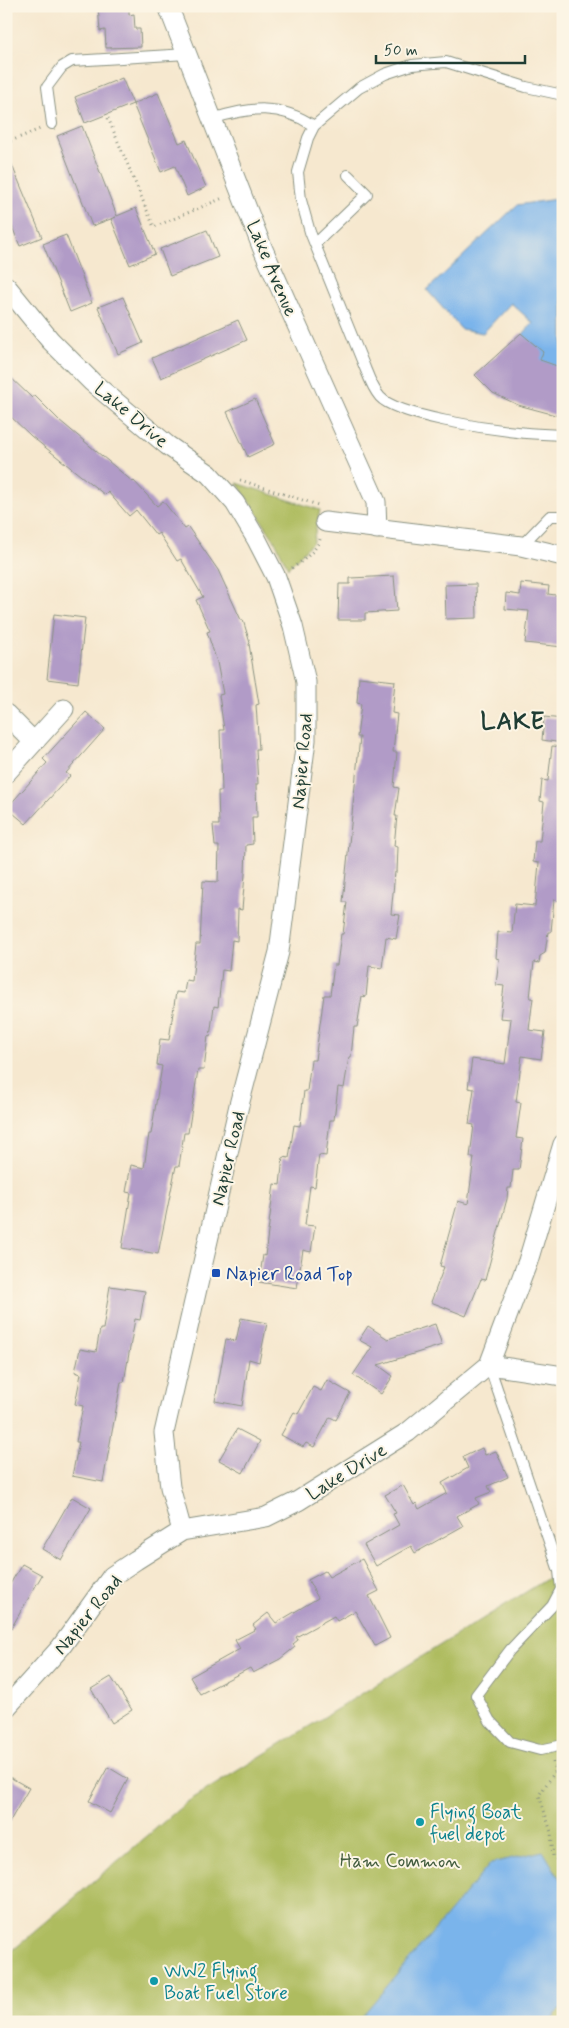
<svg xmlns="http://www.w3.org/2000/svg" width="569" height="2028" font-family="Mynerve,sans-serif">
<rect width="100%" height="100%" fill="#fcf5e5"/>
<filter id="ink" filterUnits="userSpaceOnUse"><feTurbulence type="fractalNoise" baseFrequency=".02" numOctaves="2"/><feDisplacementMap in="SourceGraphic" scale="10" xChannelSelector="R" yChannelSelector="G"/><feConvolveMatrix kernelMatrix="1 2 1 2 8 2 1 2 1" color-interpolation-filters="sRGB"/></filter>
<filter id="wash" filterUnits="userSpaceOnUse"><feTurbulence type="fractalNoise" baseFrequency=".0096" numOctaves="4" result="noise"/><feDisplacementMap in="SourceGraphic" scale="20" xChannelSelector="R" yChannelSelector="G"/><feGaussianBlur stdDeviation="1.12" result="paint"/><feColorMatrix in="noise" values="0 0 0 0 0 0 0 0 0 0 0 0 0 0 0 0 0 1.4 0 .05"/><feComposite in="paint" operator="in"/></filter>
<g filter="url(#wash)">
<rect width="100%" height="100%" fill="#f6e8cf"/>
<path fill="#aebc5f" stroke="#667c4a" d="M 237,483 L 320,510 L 313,542 L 288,568 L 275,541 Z
M 563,1569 L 563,2022 L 6,2022 L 6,1956 L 187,1802 Z"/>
<path fill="#7ab4eb" stroke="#4c7890" d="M 563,198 L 563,382 L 505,354 L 533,323 L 511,303 L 483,333 L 461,329 L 427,290 L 517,205 Z
M 543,1851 L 563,1884 L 563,2007 L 548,2022 L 357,2022 L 491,1863 Z"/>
<g id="blocks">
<path fill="#b19bc7" d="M 98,6 L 129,6 L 129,15 L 134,14 L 135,29 L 140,29 L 141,47 L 106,48 L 105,30 L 100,31 Z
M 122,78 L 133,104 L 85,123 L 75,97 Z
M 158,93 L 179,143 L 186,140 L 206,187 L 187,196 L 175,166 L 161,172 L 133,104 Z
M 82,126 L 117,216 L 136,208 L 155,254 L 130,265 L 111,219 L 116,217 L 92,226 L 57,136 Z
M 6,151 L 42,237 L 20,246 L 6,212 Z
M 207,230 L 218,257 L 170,276 L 160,249 Z
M 66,235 L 92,303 L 70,312 L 43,244 Z
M 123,297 L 143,343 L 118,354 L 98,307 Z
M 238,320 L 247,340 L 161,378 L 152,358 Z
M 521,333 L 543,352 L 540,360 L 557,366 L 559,374 L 563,375 L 563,417 L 518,405 L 493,393 L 475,375 Z
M 6,373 L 32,398 L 34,395 L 59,420 L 133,482 L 134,481 L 157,506 L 163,501 L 185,529 L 188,527 L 218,570 L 241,620 L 243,620 L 250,643 L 249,644 L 259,704 L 256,705 L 259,749 L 256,749 L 258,784 L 256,784 L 257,817 L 252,817 L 253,844 L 246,845 L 245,874 L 242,910 L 238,909 L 237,941 L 232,940 L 229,971 L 222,970 L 218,1007 L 214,1006 L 210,1037 L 208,1036 L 204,1070 L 198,1070 L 188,1133 L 184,1133 L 179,1166 L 176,1166 L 158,1254 L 122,1248 L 131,1193 L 126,1192 L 131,1165 L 144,1168 L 149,1134 L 151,1134 L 162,1066 L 157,1065 L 160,1039 L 169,1040 L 176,992 L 184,993 L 186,980 L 192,981 L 196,944 L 200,944 L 203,881 L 218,882 L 219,846 L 215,846 L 213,825 L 219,825 L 218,791 L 222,791 L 220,730 L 224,730 L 219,695 L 223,694 L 217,662 L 207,632 L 210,631 L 196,600 L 203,597 L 181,559 L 177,561 L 159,533 L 156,535 L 136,510 L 129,516 L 108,492 L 105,495 L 31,436 L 6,412 Z
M 255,399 L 275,444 L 248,457 L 227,412 Z
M 394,576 L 397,611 L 365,613 L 365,620 L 338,620 L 339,584 L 350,584 L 350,578 Z
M 521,583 L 549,586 L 548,594 L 563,596 L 563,647 L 525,643 L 529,611 L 505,609 L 506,593 L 520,595 Z
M 476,584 L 477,618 L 446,619 L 445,585 Z
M 54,614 L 85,618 L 78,683 L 47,679 Z
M 359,677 L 395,681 L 392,713 L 397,714 L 393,752 L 397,752 L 394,787 L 399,788 L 395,816 L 397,816 L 394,846 L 398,847 L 397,872 L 395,872 L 391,914 L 400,915 L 396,939 L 386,937 L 382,968 L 369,966 L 366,997 L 362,996 L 357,1027 L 354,1027 L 351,1057 L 349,1057 L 344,1088 L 338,1087 L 334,1120 L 330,1120 L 326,1156 L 319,1155 L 315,1187 L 310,1186 L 305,1225 L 315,1226 L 311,1252 L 303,1250 L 297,1288 L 259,1282 L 263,1255 L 265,1256 L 274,1184 L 280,1185 L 283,1157 L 289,1158 L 294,1125 L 300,1126 L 304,1091 L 307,1091 L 311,1060 L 315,1060 L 324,995 L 330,995 L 334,965 L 337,965 L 341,934 L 343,934 L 347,902 L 343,902 L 360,737 L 357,737 L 361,704 L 357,703 Z
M 86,712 L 105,729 L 66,773 L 70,776 L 26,824 L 7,808 L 47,763 L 43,759 Z
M 544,717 L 563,719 L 563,743 L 542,740 Z
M 552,746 L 563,747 L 563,901 L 554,900 L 551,932 L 548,932 L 545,953 L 540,956 L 539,963 L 534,962 L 530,998 L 533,998 L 529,1030 L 545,1032 L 541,1059 L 522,1056 L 516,1102 L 521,1103 L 516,1138 L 523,1139 L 519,1170 L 513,1170 L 511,1188 L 508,1188 L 507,1199 L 485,1280 L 481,1279 L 466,1316 L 431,1302 L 444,1267 L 440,1266 L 458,1201 L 468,1204 L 474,1157 L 470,1157 L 474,1125 L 469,1124 L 474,1089 L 468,1088 L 472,1059 L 505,1064 L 511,1019 L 500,1018 L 504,986 L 496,985 L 499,959 L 496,958 L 498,932 L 512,933 L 515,904 L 535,906 L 539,863 L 533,862 L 535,841 L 540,841 L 544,802 L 540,801 L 542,780 L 548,781 Z
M 110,1286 L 145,1291 L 140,1320 L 135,1319 L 124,1382 L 121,1382 L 103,1482 L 72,1476 L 79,1442 L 76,1442 L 83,1406 L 75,1404 L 81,1374 L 75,1372 L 80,1349 L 96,1352 L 100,1329 L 103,1329 Z
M 241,1318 L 267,1323 L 259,1362 L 249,1359 L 242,1406 L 215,1401 L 226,1339 L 236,1341 Z
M 435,1324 L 442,1345 L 378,1365 L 393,1376 L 381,1394 L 353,1375 L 372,1347 L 359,1340 L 368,1326 L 388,1339 Z
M 327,1380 L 350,1393 L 336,1420 L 330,1417 L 314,1447 L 306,1443 L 303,1447 L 281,1435 L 294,1412 L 298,1414 L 313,1387 L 321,1391 Z
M 237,1429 L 260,1441 L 243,1473 L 219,1460 Z
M 482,1448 L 485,1455 L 496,1451 L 508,1477 L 488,1486 L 491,1492 L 476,1498 L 479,1504 L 457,1516 L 463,1526 L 415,1553 L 411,1546 L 376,1566 L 364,1545 L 399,1525 L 393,1514 L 396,1513 L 385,1495 L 403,1485 L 414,1505 L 416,1503 L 419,1509 L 447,1493 L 442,1483 L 468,1468 L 463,1457 Z
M 72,1497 L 91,1508 L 61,1560 L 42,1549 Z
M 362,1559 L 379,1591 L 369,1596 L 390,1638 L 375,1646 L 355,1611 L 337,1621 L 334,1616 L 296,1637 L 298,1640 L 293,1644 L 295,1647 L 280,1659 L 253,1673 L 250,1668 L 200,1694 L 190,1677 L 240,1649 L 235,1640 L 256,1629 L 253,1625 L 268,1613 L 276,1623 L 318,1598 L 308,1580 L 325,1571 L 329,1577 Z
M 22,1564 L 42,1575 L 6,1637 L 6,1591 Z
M 111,1677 L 132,1710 L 112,1723 L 91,1689 Z
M 108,1767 L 128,1779 L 110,1813 L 89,1801 Z
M 6,1775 L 29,1788 L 6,1828 Z"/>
</g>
</g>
<g filter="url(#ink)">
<use href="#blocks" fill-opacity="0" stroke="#8a9282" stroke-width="1"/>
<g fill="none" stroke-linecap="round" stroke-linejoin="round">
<g stroke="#8a9282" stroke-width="12">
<path id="service" d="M 212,119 C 250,107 280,103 314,126 L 308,138 L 298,172 L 301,200 L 310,232 L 363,363 C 368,375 372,388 380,397 C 397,416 489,429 517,432 C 532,434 548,434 563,435
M 52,124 L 47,87 L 62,67 L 72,61 L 187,54
M 314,126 L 359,88 L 385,74 L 412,65 L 446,62 L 526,87 L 563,95
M 315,244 L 367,194 L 348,175
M 521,546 L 550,516 L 563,516
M 489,1365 L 559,1571 L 561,1589 L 552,1606 L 510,1650 L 476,1695 L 490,1721 L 510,1742 L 540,1750 L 563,1745"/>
</g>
<g stroke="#8a9282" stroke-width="21">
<path id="minor" d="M 168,6 L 262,247 L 376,502 L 377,529
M 6,286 L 50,340 L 92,382 L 167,445 L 209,474 L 235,503 L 257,540 L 276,577 L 293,626 L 306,682 L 306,740 L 279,952 L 239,1105 L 164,1433 L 170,1487 L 182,1531
M 325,522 L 521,546 L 563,556
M 6,714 L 34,742
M 6,773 L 64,709
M 489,1365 L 563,1376
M 6,1708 L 61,1647 L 112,1576 L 136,1560 L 182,1531 L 266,1517 L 298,1501 L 408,1432 L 489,1365 L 528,1261 L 563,1144"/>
</g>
<path stroke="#8a9282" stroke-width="3" stroke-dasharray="1 4" stroke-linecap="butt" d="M 108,118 L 154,227 L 223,198
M 6,143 L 40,129
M 240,480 L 318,505
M 292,568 C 302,562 317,550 320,539
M 553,1762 L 555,1772 L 539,1795 L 551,1832 L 553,1856 L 563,1867"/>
<use href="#service" stroke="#fff" stroke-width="10"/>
<use href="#minor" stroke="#fff" stroke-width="19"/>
</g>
</g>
<rect fill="#1a4fb4" stroke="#fcf5e5" stroke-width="2" x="211" y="1268" width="10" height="10" rx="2.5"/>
<g fill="#0f9aa8" stroke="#fcf5e5" stroke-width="2">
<circle cx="420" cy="1822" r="5"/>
<circle cx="154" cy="1981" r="5"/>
</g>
<g text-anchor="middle" stroke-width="4" stroke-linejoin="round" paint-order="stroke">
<g font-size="19" fill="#1f3d34" stroke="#fcf5e5">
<text transform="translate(273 268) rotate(67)" y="7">Lake Avenue</text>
<text transform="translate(132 414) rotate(40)" y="7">Lake Drive</text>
<text transform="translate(301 761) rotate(-85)" y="7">Napier Road</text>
<text transform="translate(227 1158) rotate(-77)" y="7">Napier Road</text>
<text transform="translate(346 1471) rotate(-32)" y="7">Lake Drive</text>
<text transform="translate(87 1614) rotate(-51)" y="7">Napier Road</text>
</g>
<g font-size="19" fill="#164399" stroke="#fcf5e5" text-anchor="start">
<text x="226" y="1280">Napier Road Top</text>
</g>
<g font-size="19" fill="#0d838f" stroke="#fcf5e5" text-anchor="start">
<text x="430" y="1818">Flying Boat<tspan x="430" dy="22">fuel depot</tspan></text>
<text x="164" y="1977">WW2 Flying<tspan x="164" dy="22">Boat Fuel Store</tspan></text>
</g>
<g font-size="19" fill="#435d3f" stroke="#fcf5e5">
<text x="400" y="1867">Ham Common</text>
</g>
<g font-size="24" font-weight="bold" letter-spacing="1" fill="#1f3d34" stroke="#fcf5e5">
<text x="513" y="729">LAKE</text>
</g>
</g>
<rect width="569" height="2028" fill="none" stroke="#fcf5e5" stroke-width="25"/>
<path d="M376 55v8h149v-8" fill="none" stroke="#1f3d34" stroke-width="2.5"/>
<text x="384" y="55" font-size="15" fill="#1f3d34" stroke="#fcf5e5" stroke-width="4" paint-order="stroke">50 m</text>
</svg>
